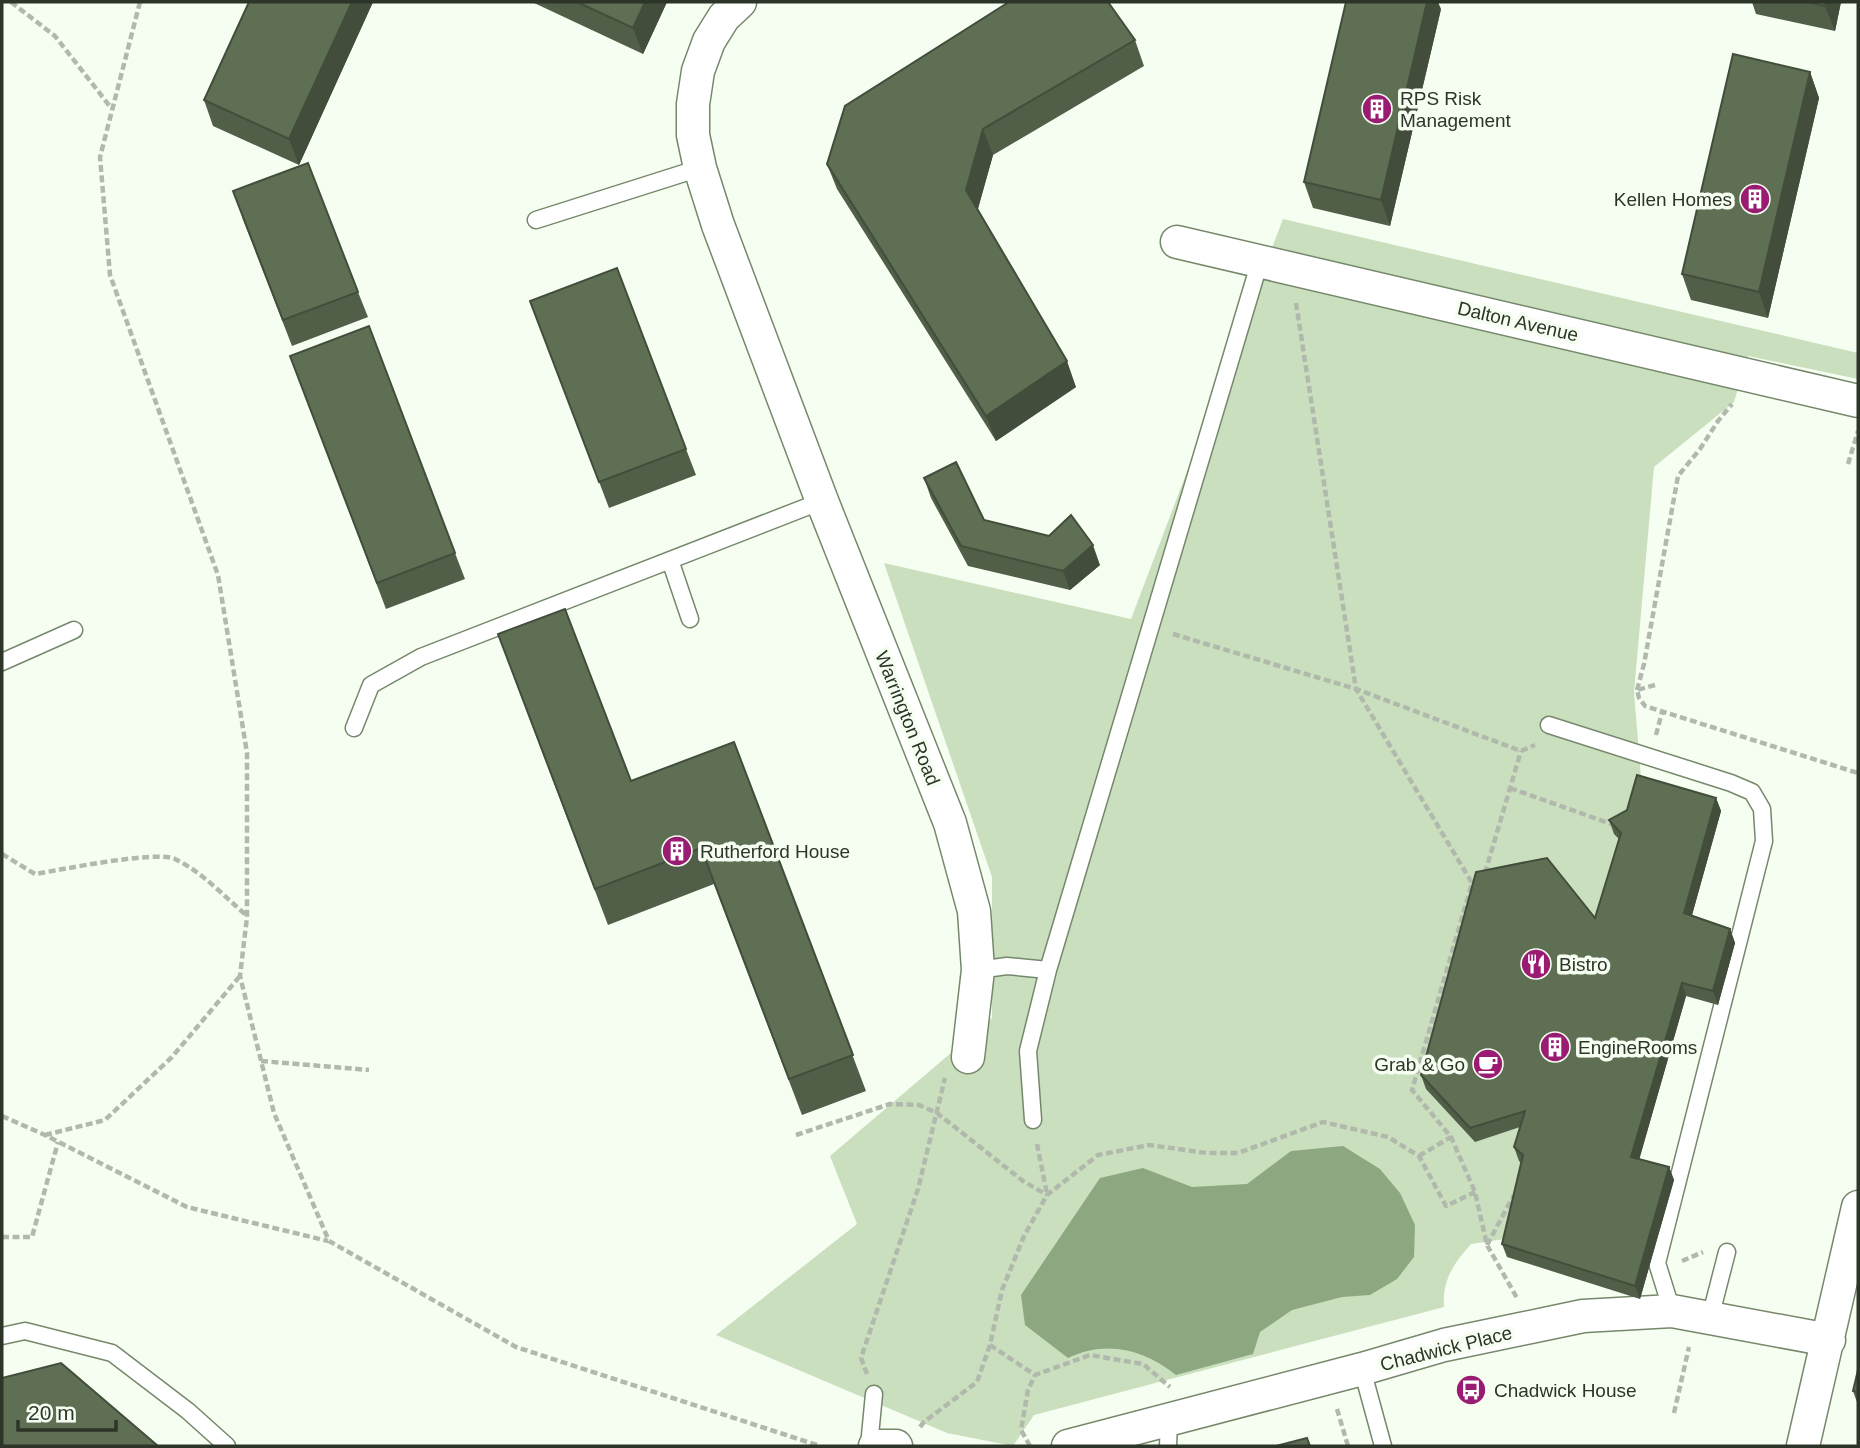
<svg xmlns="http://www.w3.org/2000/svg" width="1860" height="1448" font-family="Helvetica,sans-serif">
<rect width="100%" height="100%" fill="#f6fef1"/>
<path fill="#cadfbe" d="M 1283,219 L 1858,353 L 1858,379 L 1748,356 L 1734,402 L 1654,467 L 1634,692 L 1642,789 L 1626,846 L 1530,1124 L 1528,1168 L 1512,1238 L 1471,1244 C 1454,1263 1442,1280 1444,1307 L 1034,1415 L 1013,1446 L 947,1433 L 716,1335 L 857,1224 L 830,1156 L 992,1018 L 992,877 L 884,563 L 1131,619 Z"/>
<path fill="#8da780" d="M 1343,1146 L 1380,1169 L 1400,1193 L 1415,1225 L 1414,1257 L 1397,1279 L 1370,1295 L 1342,1297 L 1292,1310 L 1260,1332 L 1253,1354 L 1176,1375 C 1143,1349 1107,1340 1068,1358 L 1025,1325 L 1021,1295 L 1100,1178 L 1143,1168 L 1192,1187 L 1247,1184 L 1291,1151 Z"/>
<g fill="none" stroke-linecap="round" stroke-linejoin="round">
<g stroke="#75886b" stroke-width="19">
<path id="lane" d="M 536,220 L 700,168
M 670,560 L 690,619
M 2,662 L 74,630
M 1549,725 L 1731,783 L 1752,792 L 1762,809 L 1764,841 L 1657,1263 L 1672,1311
M 354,728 L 371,685 L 421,657 L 822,501
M 978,970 L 1007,966 L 1048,970
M 1033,1120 L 1028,1051 L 1048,970 L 1260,261
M 1710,1318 L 1727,1252
M 2,1336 L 25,1331 L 112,1353 L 188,1411 L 227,1446
M 1362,1369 L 1383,1446
M 869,1446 L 874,1394
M 1168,1446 L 1169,1420"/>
</g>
<g stroke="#75886b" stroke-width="35">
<path id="street" d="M 740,2 L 724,17 L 709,41 L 698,71 L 693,104 L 693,135 L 700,168 L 718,225 L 822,501 L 950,823 L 974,911 L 978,970 L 968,1057
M 1177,242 L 1858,401
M 875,1446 L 896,1446
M 1068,1446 L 1362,1369 L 1444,1345 L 1583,1316 L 1672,1311 L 1829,1340
M 1803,1446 L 1858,1207"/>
</g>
<path stroke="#b1b9ac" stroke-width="4.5" stroke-dasharray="7 3.5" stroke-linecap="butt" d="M 11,2 L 55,36 L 112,109
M 140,2 L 100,157 L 110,275 L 218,575 L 247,753 L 247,917 L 240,976 L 274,1113 L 329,1241 L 516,1347 L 820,1446
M 1296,303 L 1356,689 L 1472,883 L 1412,1090 L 1451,1137 L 1475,1192 L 1487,1245 L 1517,1298
M 1848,464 L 1858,431
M 1173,634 L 1356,689 L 1521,751 L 1535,745
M 1655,685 L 1637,690 L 1639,698 L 1645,706 L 1858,773
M 1637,690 L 1644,664 L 1678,476 L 1700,449 L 1718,421 L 1732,404
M 1656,735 L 1662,712
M 1510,788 L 1614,825
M 2,854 L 35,874 C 60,870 156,850 175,859 C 202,872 224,896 247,916
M 1485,873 L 1521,751
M 261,1061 L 369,1070
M 2,1116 L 45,1135 L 187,1207 L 328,1241
M 45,1135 L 105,1120 L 172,1057 L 240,976
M 796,1135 L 890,1104 L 919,1105 L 937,1113 L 1023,1181 L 1047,1195
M 1037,1144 L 1047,1194
M 1419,1156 L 1451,1137
M 2,1237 L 32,1237 L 58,1142
M 1487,1245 L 1514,1195
M 1682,1261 L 1703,1252
M 990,1345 L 1035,1375 L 1090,1355 L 1143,1364 L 1170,1387
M 867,1374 L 861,1358 L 918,1189 L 945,1078
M 1337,1409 L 1348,1446
M 1674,1413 L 1689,1347
M 920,1427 L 924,1422 L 977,1382 L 990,1345 L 1002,1290 L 1024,1236 L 1047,1195 L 1098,1155 L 1149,1145 L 1207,1153 L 1238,1153 L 1323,1122 L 1388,1137 L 1419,1156 L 1446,1206 L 1475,1192
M 1030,1446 L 1021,1430 L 1028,1390 L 1035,1375"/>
<use href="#lane" stroke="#fff" stroke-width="16"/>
<use href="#street" stroke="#fff" stroke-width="32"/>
</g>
<path fill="#515f48" d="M 249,2 L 373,2 L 299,165 L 213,126 L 204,100 Z
M 532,2 L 667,2 L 643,54 Z
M 1752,2 L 1841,2 L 1835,31 L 1756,14 Z
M 1441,9 L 1390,226 L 1313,208 L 1304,182 Z
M 1135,40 L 1144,66 L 993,155 L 978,209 L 1076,387 L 996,441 L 837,189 L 827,164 Z
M 1810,72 L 1819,98 L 1768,318 L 1691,300 L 1682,274 Z
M 242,217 L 358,292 L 368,317 L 292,346 Z
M 540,327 L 686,449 L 696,475 L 609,508 Z
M 300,382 L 455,553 L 465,579 L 386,609 Z
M 924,478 L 984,520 L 1100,565 L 1070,590 L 968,566 L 931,498 Z
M 511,670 L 631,781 L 734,742 L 866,1091 L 802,1115 L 714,884 L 608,925 Z
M 1716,798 L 1721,811 L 1692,915 L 1730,929 L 1735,943 L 1718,1005 L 1686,996 L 1639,1159 L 1669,1167 L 1674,1180 L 1640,1299 L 1507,1257 L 1502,1244 L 1521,1163 L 1519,1161 L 1514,1147 L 1520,1127 L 1475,1142 L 1426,1089 L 1421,1075 L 1595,918 L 1619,839 L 1614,834 L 1609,820 Z
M 1858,1370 L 1858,1405 L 1853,1391 Z"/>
<path fill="#424e3b" d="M 352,2 L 373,2 L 299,165 L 289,139 Z
M 645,2 L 667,2 L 643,54 L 633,28 Z
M 1427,2 L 1438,2 L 1441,9 L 1390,226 L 1381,200 Z
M 1826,2 L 1841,2 L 1835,31 L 1825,6 Z
M 1810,72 L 1819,98 L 1768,318 L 1759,292 Z
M 983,129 L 993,155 L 976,215 L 966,190 Z
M 1067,361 L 1076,387 L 996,441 L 986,416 Z
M 1093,545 L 1100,565 L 1070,590 L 1063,571 Z
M 1716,798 L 1721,811 L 1689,926 L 1684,913 Z
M 1730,929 L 1735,943 L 1718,1005 L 1713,991 Z
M 1682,983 L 1686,996 L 1636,1171 L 1631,1157 Z
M 1669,1167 L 1674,1180 L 1640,1299 L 1635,1286 Z"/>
<path fill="#5e6f54" stroke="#424e3b" stroke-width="2" d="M 249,2 L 352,2 L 289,139 L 204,100 Z
M 577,2 L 645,2 L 633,28 Z
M 1009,2 L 1108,2 L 1135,40 L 983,129 L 966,190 L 1067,361 L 986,416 L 827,164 L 845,106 Z
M 1346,2 L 1427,2 L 1381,200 L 1304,182 Z
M 1808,2 L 1826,2 L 1825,6 Z
M 1733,54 L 1810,72 L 1759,292 L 1682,274 Z
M 308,163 L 358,292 L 283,320 L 233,191 Z
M 617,268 L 686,449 L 599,482 L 530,301 Z
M 369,326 L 455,553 L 377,583 L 290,356 Z
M 956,462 L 984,520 L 1049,536 L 1071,515 L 1093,545 L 1063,571 L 961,546 L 924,478 Z
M 565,609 L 631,781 L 734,742 L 853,1055 L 789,1079 L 701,848 L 595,889 L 498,634 Z
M 1637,775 L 1716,798 L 1684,913 L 1730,929 L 1713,991 L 1682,983 L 1631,1157 L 1669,1167 L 1635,1286 L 1502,1244 L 1523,1155 L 1514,1147 L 1525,1111 L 1470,1128 L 1421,1075 L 1476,872 L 1547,858 L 1595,918 L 1621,833 L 1609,820 L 1627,810 Z
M 61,1363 L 158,1446 L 2,1446 L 2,1378 Z
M 1858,1370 L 1858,1392 L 1853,1391 Z
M 1307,1438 L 1310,1446 L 1276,1446 Z"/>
<defs>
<g id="building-disc" transform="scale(1.575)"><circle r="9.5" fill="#9a1b72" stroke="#f6fef1"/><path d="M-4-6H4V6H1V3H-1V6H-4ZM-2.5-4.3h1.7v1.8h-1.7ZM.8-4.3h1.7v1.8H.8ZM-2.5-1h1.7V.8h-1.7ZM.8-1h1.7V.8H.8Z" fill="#fff"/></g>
<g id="restaurant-disc" transform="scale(1.575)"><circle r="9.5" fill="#9a1b72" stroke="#f6fef1"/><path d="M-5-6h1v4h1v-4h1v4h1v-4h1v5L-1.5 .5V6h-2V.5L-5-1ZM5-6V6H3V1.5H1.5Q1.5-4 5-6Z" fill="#fff"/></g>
<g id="cafe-disc" transform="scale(1.575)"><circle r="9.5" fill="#9a1b72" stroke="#f6fef1"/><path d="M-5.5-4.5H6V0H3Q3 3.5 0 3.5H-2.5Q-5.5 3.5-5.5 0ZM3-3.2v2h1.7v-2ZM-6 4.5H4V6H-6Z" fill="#fff"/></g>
<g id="bus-disc" transform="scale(1.575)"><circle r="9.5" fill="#9a1b72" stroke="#f6fef1"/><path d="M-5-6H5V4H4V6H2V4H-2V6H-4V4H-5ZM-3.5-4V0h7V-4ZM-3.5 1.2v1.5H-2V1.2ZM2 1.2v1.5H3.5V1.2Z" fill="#fff"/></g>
</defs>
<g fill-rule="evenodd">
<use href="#building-disc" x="1377" y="109"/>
<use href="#building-disc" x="1755" y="199"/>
<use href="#building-disc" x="677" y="851"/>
<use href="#restaurant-disc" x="1536" y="964"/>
<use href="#building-disc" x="1555" y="1047"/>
<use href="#cafe-disc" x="1488" y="1064"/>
<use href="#bus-disc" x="1471" y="1390"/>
</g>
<g text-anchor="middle" stroke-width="7" stroke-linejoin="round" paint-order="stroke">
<g font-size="19" fill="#2d3529" stroke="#f6fef1" text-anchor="start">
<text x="1400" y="105">RPS Risk<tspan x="1400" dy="22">Management</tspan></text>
<text x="1732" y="206" text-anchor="end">Kellen Homes</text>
<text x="700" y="858">Rutherford House</text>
<text x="1559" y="971">Bistro</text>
<text x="1578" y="1054">EngineRooms</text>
<text x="1465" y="1071" text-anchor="end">Grab &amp; Go</text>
<text x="1494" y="1397">Chadwick House</text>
</g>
<g font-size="19" fill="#2d3529" stroke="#f6fef1">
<text transform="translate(1518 321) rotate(13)" y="7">Dalton Avenue</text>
<text transform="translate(908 718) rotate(68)" y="7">Warrington Road</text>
<text transform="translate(1446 1348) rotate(-14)" y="7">Chadwick Place</text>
</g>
</g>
<rect width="1860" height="1448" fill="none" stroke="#2d3529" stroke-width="7"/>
<path d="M18 1420v10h98v-10" fill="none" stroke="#2d3529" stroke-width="3.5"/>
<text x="28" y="1420" font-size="21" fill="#2d3529" stroke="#f6fef1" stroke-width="5" paint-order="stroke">20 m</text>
</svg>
